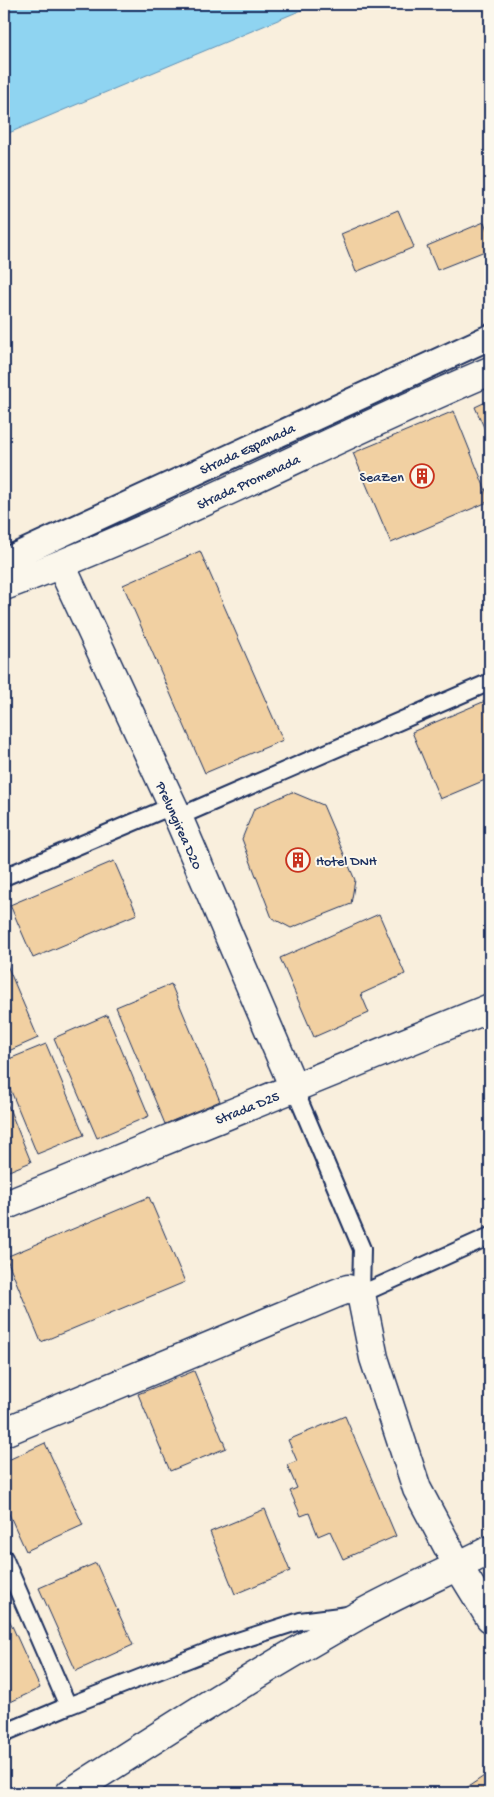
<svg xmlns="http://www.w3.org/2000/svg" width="494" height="1797" font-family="'Gochi Hand',sans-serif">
<rect width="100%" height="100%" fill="#f9efdd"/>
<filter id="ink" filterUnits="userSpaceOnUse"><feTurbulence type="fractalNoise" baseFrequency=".02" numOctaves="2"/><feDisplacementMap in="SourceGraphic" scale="10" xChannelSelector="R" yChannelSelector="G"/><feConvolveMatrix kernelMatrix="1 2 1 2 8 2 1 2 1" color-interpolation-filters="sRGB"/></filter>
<g filter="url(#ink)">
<path fill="#8fd4f1" stroke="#6192b6" d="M 4,4 L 316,4 L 4,135 Z"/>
<path fill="#f1d0a2" stroke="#1b2f5e" d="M 398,210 L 414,247 L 356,272 L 341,234 Z
M 484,222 L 490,237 L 490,249 L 437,270 L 427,246 Z
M 490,400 L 490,441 L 475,407 Z
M 454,411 L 490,501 L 391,543 L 353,453 Z
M 200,551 L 283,740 L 205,773 L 123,585 Z
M 490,699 L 490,778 L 440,799 L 412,732 Z
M 292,792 L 323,805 L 355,880 L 351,904 L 291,928 L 272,918 L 242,839 L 254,809 Z
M 114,861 L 137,914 L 33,958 L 10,905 Z
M 379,914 L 405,974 L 361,994 L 369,1013 L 314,1037 L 280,958 Z
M 4,958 L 38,1038 L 4,1053 Z
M 171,984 L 220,1101 L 165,1124 L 116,1007 Z
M 107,1015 L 149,1116 L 97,1138 L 54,1038 Z
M 46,1044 L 84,1135 L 37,1154 L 4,1074 L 4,1061 Z
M 4,1096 L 31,1162 L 4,1173 Z
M 149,1197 L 185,1282 L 41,1342 L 6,1257 Z
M 194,1371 L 226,1448 L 170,1471 L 138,1394 Z
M 345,1416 L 396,1536 L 343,1559 L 330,1531 L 318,1536 L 309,1513 L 301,1516 L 290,1491 L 297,1488 L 287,1465 L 297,1461 L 288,1440 Z
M 45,1443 L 83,1525 L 26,1551 L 4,1503 L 4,1462 Z
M 265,1509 L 290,1571 L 235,1594 L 210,1532 Z
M 96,1563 L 133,1645 L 76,1671 L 39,1588 Z
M 4,1608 L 40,1688 L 4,1705 Z
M 490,1772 L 490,1793 L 459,1793 Z"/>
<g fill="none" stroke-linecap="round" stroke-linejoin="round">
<g stroke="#1b2f5e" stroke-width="20">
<path id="service" d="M 178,817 L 490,682
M 4,877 L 172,806
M 294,1088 L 362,1249 L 361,1294 L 490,1236
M 4,1558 L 68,1706
M 4,1733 L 68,1706 L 222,1646 L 300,1621 L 348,1615"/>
</g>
<g stroke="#1b2f5e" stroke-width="28">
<path id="pedestrian" d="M 4,561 L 490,337"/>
</g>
<g stroke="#1b2f5e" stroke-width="31">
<path id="minor" d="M 61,565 L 178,817 L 294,1088
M 4,586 C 170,525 327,440 490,371
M 4,1206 L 490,1008
M 4,1432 L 337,1293 L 348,1289 L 361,1294 L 374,1358 L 417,1489 L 458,1566 L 490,1618
M 70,1793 C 166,1731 261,1670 361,1614 C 403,1591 447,1572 490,1550"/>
</g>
<use href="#service" stroke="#fbf7ec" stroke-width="16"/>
<use href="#pedestrian" stroke="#fbf7ec" stroke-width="24"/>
<use href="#minor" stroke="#fbf7ec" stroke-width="28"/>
</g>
</g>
<defs>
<g id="building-ring" transform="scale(1.25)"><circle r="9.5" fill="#fbf7ec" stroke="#c8321e" stroke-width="1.5"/><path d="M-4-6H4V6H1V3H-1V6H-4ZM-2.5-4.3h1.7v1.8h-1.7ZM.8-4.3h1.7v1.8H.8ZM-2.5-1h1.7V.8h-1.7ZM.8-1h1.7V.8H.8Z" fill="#c8321e"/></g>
</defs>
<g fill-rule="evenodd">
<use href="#building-ring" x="422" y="476"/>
<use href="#building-ring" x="298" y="860"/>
</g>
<g text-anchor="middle" stroke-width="4" stroke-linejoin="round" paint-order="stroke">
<g font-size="14" fill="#1b2f5e" stroke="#fbf7ec">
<text transform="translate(247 448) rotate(-25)" y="5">Strada Espanada</text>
<text transform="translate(248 481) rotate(-25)" y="5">Strada Promenada</text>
<text transform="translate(180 825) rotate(66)" y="5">Prelungirea D20</text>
<text transform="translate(247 1107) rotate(-22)" y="5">Strada D25</text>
</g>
<g font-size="14" fill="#1b2f5e" stroke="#fbf7ec" text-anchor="end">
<text x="404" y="481">SeaZen</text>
<text x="316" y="865" text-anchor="start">Hotel DNH</text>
</g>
</g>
<rect width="494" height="1797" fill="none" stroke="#fbf7ec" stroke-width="20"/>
<rect x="10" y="10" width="474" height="1777" fill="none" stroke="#1b2f5e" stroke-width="2" filter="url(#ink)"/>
</svg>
